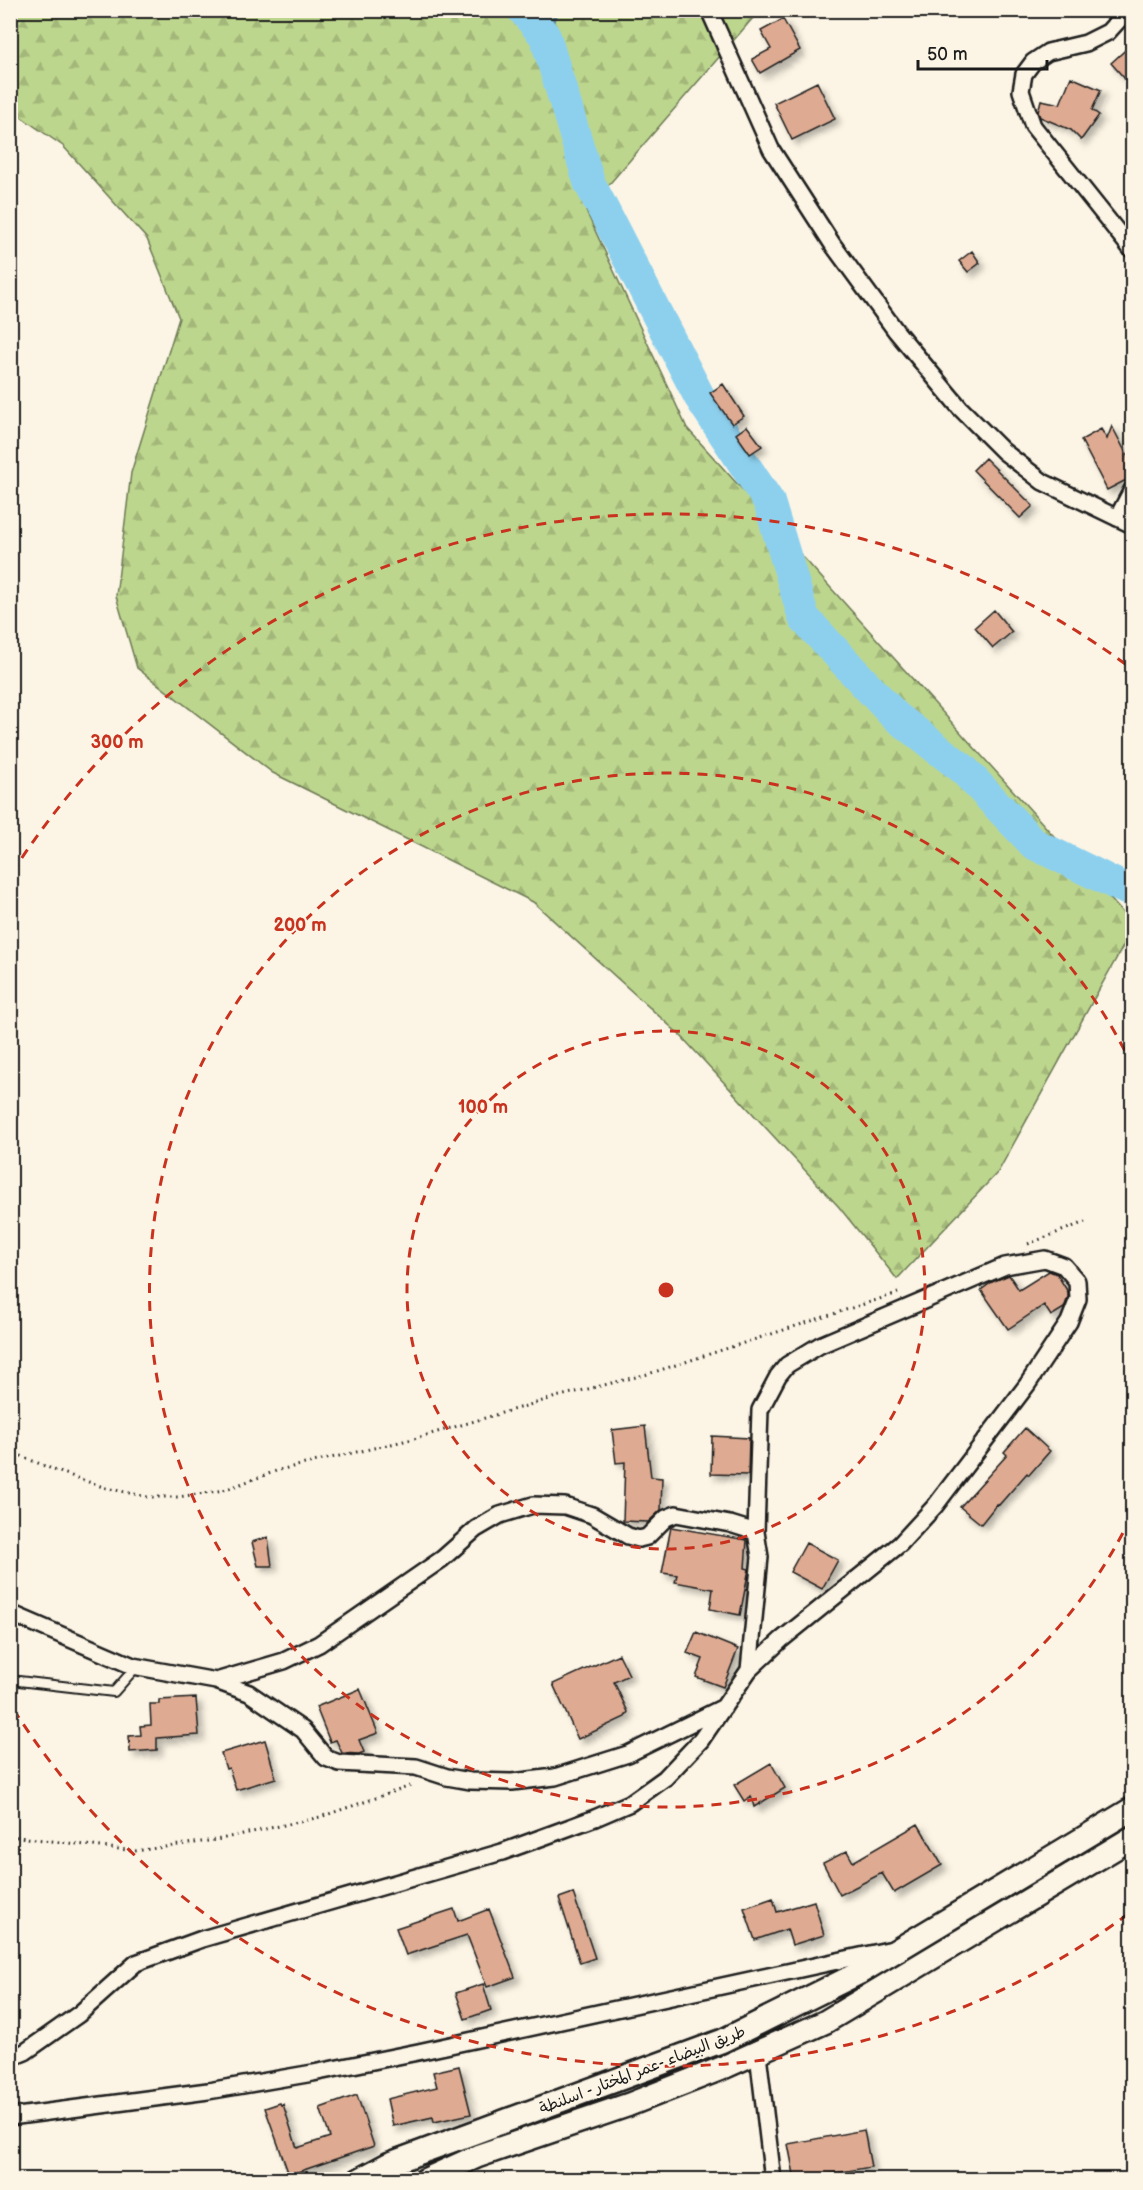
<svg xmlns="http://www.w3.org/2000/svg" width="1143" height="2190" font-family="'Balsamiq Sans','Playpen Sans Arabic',sans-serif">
<defs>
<pattern id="forest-firs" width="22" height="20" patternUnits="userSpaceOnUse" patternTransform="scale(1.5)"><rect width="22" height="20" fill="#bdd68d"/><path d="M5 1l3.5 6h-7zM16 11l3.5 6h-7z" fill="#a2b779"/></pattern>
<filter id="shadow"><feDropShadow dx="5" dy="5" stdDeviation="3" flood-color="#0004"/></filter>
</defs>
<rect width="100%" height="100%" fill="#fcf5e5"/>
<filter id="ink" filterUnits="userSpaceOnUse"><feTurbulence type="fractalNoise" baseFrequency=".0167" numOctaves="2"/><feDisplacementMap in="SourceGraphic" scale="12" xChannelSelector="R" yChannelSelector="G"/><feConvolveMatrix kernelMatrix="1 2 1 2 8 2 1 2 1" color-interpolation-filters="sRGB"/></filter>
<g filter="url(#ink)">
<path fill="url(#forest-firs)" stroke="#6c7954" stroke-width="1.5" d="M 11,11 L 759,11 L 586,211 L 687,428 L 1132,923 L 1132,930 L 998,1172 L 897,1279 L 839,1207 L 681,1036 L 533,902 L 273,773 L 137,668 L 116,596 L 131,473 L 179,318 L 147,239 L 63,146 L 11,110 Z"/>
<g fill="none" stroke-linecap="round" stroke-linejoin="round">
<path stroke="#60889a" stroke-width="5" d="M 545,36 L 558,10"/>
<path stroke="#8dd0ee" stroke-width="32" d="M 523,10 L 545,36 L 589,182 L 699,396 L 769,502 L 804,618 L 894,715 L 962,768 L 1034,844 L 1132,892"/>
</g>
<path fill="#deab92" stroke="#1c1c1c" stroke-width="1.5" filter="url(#shadow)" d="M 783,19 L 800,50 L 760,73 L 752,59 L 771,49 L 761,31 Z
M 1132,44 L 1132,87 L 1111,63 Z
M 1071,77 L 1101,90 L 1092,110 L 1099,115 L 1081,140 L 1071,130 L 1040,117 L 1038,112 L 1041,100 L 1060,104 Z
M 817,82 L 835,119 L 792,140 L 774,103 Z
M 972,251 L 980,263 L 968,272 L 959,261 Z
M 723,384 L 744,416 L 732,424 L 710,393 Z
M 747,426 L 762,446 L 750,454 L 736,434 Z
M 1112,426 L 1132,465 L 1132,477 L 1107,490 L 1081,440 L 1101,429 L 1107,439 Z
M 985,458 L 1033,506 L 1020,518 L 973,470 Z
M 994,610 L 1012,632 L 993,648 L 975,627 Z
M 1049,1271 L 1057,1274 L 1068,1292 L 1068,1297 L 1064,1308 L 1051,1316 L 1044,1305 L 1008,1329 L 981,1290 L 992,1282 L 1009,1275 L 1019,1290 Z
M 645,1426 L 651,1477 L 662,1478 L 661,1510 L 648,1522 L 623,1521 L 625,1462 L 616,1463 L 612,1430 Z
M 1025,1428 L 1050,1451 L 1029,1475 L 1027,1473 L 999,1505 L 997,1504 L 981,1524 L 960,1507 L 1007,1455 L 1004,1452 Z
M 712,1436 L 749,1438 L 748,1475 L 711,1474 Z
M 671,1527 L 747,1540 L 745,1568 L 749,1569 L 740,1615 L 710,1609 L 713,1589 L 675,1582 L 677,1575 L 662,1573 Z
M 268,1537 L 272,1566 L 258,1566 L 252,1542 Z
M 806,1543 L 838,1560 L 822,1589 L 790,1572 Z
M 696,1632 L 738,1649 L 723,1687 L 696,1677 L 703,1659 L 687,1653 Z
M 619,1654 L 629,1675 L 614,1682 L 628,1712 L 625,1717 L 578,1739 L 553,1684 Z
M 360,1689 L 378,1733 L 359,1740 L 364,1752 L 359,1754 L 342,1753 L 336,1740 L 330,1742 L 316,1707 Z
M 196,1698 L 199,1735 L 157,1738 L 157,1750 L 130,1752 L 129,1736 L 141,1735 L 140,1726 L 151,1725 L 150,1704 L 159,1704 L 159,1700 Z
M 265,1740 L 276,1778 L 236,1790 L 229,1768 L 226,1769 L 221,1753 Z
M 771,1763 L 785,1788 L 754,1807 L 751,1796 L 744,1801 L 734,1785 Z
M 918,1824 L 942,1865 L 894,1893 L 882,1873 L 840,1895 L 823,1863 L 847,1851 L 853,1862 Z
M 573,1893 L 595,1958 L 580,1963 L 559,1898 Z
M 773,1898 L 777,1912 L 814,1901 L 824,1935 L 792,1945 L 787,1929 L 755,1940 L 744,1908 Z
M 454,1909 L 458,1921 L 489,1909 L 515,1977 L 487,1987 L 467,1935 L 406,1955 L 396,1928 Z
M 483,1984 L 491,2010 L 465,2019 L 456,1993 Z
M 459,2066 L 471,2114 L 434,2122 L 433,2117 L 393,2126 L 387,2099 L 437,2087 L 433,2072 Z
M 357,2095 L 374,2146 L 289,2175 L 265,2108 L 280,2103 L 281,2105 L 283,2104 L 297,2148 L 330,2137 L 320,2108 Z
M 864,2130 L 871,2167 L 795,2180 L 788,2144 Z"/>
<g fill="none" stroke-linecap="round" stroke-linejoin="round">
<g stroke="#1c1c1c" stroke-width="12">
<path id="lane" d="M 10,1680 L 114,1692 L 136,1667"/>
</g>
<g stroke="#1c1c1c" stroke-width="20">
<path id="street" d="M 709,10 L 771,149 L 833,245 L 896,331 L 960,408 L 1003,451 L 1043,482 L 1132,525
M 1128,10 L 1108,32 L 1086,43 L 1048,52 L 1033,62 L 1024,74 L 1021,91 L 1033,126 L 1132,250
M 1117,518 L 1132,490
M 10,1613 L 133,1666 L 216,1681 L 249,1693 L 303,1730 L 326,1758 L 339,1763 L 416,1767 L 447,1777 L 470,1781 L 512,1782 L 555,1777 L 628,1754 L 724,1707
M 216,1681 L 284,1661 L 319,1644 L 442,1559 L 476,1529 L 500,1515 L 533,1505 L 565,1506 L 592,1515 L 628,1536 L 639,1539 L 647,1537 L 666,1518 L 676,1514 L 730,1524 L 756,1532 L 760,1557 L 749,1670
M 758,2054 L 773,2180
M 10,2058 L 25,2052 L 79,2014 L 136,1963 L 202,1939 L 502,1852 L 595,1818 L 630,1803 L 665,1778 L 701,1740 L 749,1670 L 781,1640 L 900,1544 L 935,1506 L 1027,1385 L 1069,1322 L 1078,1299 L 1077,1281 L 1064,1266 L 1045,1259 L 1005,1266 L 820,1345 L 787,1365 L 778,1376 L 760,1410 L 756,1532
M 10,2117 L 208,2091 L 313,2073 L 418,2052 L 888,1950"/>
</g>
<g stroke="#1c1c1c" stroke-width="27">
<path id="secondary" d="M 359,2180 L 389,2164 L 722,2041 L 859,1973 L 1132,1809
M 425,2180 L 478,2156 L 628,2105 L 720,2069 L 825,2022 L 1132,1838"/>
</g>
<path stroke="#1c1c1c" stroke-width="3" stroke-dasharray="1.5 4.5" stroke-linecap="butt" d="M 1028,1244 L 1085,1222
M 10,1451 L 54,1470 L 106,1488 L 148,1497 L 178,1497 L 224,1490 L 279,1470 L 417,1438 L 556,1397 L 648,1374 L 898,1293
M 10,1836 L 135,1851 L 216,1840 L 320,1817 L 408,1787 L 414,1784"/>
<use href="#lane" stroke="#fcf5e5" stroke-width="8"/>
<use href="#street" stroke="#fcf5e5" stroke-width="15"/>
<use href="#secondary" stroke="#fcf5e5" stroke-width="22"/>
</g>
</g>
<g fill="none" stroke="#c8321e" stroke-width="3" stroke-dasharray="10 8">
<circle cx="666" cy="1290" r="259"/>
<path d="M1131 1517A517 517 0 1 1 1131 1063"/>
<path d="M1128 1914A776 776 0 0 1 12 1707M12 873A776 776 0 0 1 1128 666"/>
</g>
<g text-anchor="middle" stroke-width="4.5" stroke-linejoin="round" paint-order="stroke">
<g font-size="16" fill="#1c1c1c" stroke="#fcf5e5">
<text transform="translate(642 2069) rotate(-21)" y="6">طريق البيضاء -عمر المختار - اسلنطة</text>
</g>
</g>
<circle cx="666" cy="1290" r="9" fill="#c8321e" stroke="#fcf5e5" stroke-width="3"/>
<g font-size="18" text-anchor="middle" font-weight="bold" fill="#c8321e" stroke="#fcf5e5" stroke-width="4.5" stroke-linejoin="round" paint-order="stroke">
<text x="117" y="748">300 m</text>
<text x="300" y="931">200 m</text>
<text x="483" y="1113">100 m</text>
</g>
<rect width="1143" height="2190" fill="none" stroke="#fcf5e5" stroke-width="36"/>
<rect x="18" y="18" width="1107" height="2154" fill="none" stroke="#1c1c1c" stroke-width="2" filter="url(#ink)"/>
<path d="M918 60v9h129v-9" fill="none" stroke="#1c1c1c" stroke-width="3"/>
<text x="927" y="60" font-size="18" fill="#1c1c1c" stroke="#fcf5e5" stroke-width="4.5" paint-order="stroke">50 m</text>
</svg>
